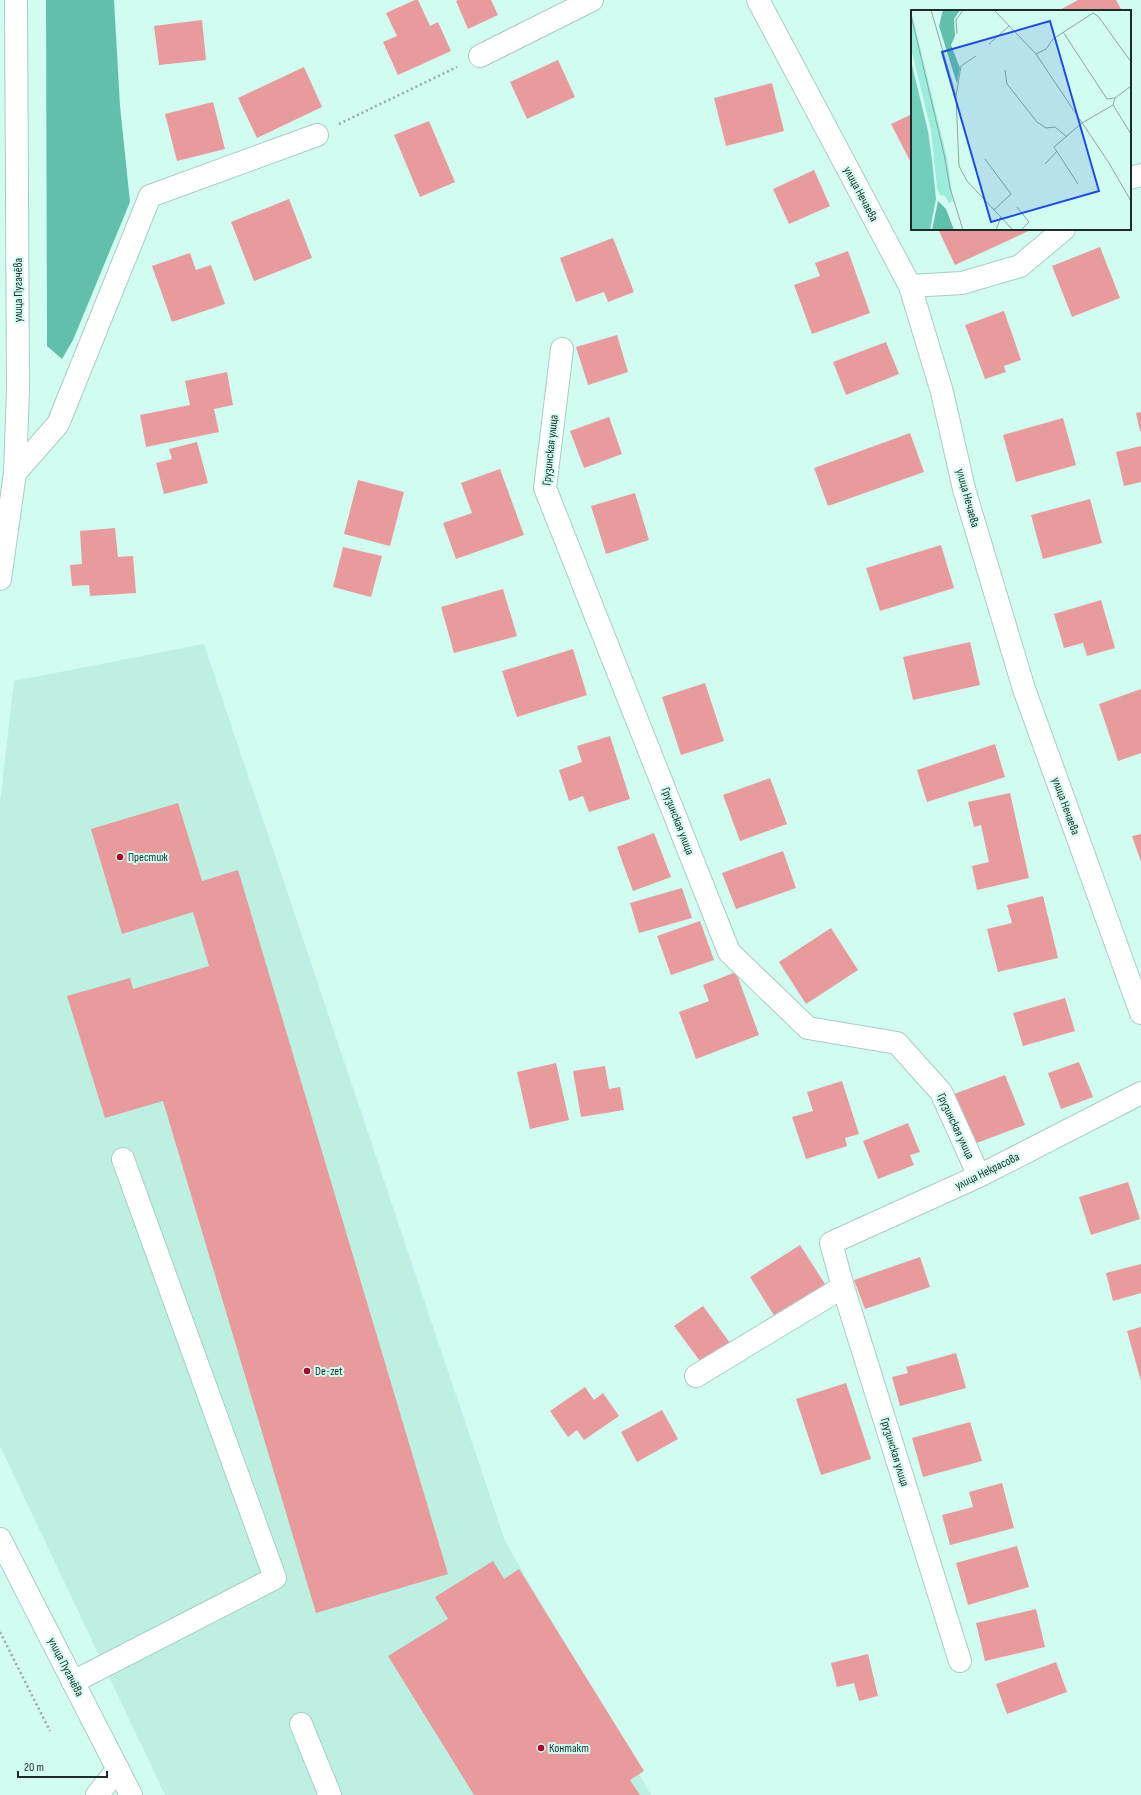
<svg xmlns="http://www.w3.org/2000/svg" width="1141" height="1795" font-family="'Sofia Sans Condensed',sans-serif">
<rect width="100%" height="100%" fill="#d2fbf1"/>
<path fill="#beefe3" d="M 204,644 L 505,1541 L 651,1795 L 165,1795 L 0,1446 L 0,803 L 14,681 Z"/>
<path fill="#62bfac" d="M 46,0 L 114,0 L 120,106 L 130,202 L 73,340 L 62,359 L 47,346 Z"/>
<path fill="#e89b9d" d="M 415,0 L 418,0 L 430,26 L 438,22 L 451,51 L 398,75 L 383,42 L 397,36 L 386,13 Z
M 458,0 L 491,0 L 498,15 L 468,29 L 456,1 Z
M 1078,0 L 1116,0 L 1122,11 L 1058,11 Z
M 202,20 L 206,60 L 159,65 L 154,26 Z
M 558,60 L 575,97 L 527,119 L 510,82 Z
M 304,67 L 322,107 L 257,138 L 238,98 Z
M 772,83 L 784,131 L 726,146 L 714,98 Z
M 213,102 L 225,149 L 177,161 L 165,114 Z
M 912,114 L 912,162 L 911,163 L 891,124 Z
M 429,121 L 455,182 L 420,197 L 394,135 Z
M 814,170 L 830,206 L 789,224 L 773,189 Z
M 289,199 L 312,258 L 254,281 L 231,222 Z
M 938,229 L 1033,229 L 955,265 Z
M 613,238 L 634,292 L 608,302 L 604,292 L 576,302 L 560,258 Z
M 1100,247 L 1120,298 L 1072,317 L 1052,266 Z
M 848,251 L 870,313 L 812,334 L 794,285 L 820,276 L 815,263 Z
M 190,253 L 196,270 L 211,265 L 225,304 L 172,322 L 152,266 Z
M 1004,311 L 1021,360 L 1004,366 L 1006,372 L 985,379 L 965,325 Z
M 617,335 L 628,372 L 588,385 L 576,347 Z
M 886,342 L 899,374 L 846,395 L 833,362 Z
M 227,372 L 233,405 L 214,409 L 219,432 L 146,447 L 140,415 L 190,405 L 185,381 Z
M 1141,412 L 1141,431 L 1140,431 L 1136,413 Z
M 609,417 L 622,454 L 584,468 L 570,431 Z
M 1063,418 L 1076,465 L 1016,482 L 1003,435 Z
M 910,433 L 924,472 L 828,506 L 814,468 Z
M 197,442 L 208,483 L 164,494 L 156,463 L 172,459 L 169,449 Z
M 1141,446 L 1141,482 L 1124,486 L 1116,452 Z
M 500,469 L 524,535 L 456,559 L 443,523 L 472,513 L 461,483 Z
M 358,480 L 404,492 L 390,546 L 344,534 Z
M 635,493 L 649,540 L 606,554 L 591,506 Z
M 1090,499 L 1102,543 L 1043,559 L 1031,515 Z
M 115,528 L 118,557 L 133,556 L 136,593 L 90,596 L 89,585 L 72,586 L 70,565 L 82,564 L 80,531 Z
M 941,545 L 954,588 L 880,611 L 866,568 Z
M 343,547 L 382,556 L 371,597 L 333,587 Z
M 503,589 L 517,636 L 454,653 L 441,607 Z
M 1101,600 L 1115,648 L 1087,656 L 1083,643 L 1064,648 L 1054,614 Z
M 970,642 L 980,685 L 913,700 L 903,657 Z
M 573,649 L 587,695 L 517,717 L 502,671 Z
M 705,683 L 724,741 L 681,755 L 662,697 Z
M 1141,689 L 1141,753 L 1118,761 L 1099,704 Z
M 610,736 L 630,799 L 589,812 L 583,796 L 569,801 L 559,770 L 582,762 L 577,746 Z
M 995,744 L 1005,777 L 927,802 L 917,770 Z
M 770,778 L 787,824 L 740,841 L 723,795 Z
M 1010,793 L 1029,878 L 977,890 L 972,866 L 989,862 L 981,825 L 974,827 L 968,802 Z
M 178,803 L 202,881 L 238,870 L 448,1574 L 316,1613 L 163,1101 L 105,1118 L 67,996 L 130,978 L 133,989 L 209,966 L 193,912 L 122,934 L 91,829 Z
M 654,833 L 671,877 L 633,891 L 617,847 Z
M 1141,834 L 1141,862 L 1132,836 Z
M 783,851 L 796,888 L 736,909 L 722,873 Z
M 682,888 L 692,918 L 639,933 L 630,903 Z
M 1043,896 L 1058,958 L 998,972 L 987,929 L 1012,923 L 1007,905 Z
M 700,921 L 714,960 L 671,975 L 657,936 Z
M 831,928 L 858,970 L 806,1004 L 779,962 Z
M 736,972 L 759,1035 L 696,1059 L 679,1012 L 709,1001 L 703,985 Z
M 1065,998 L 1075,1031 L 1023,1046 L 1013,1013 Z
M 1079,1062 L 1093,1097 L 1061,1109 L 1048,1073 Z
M 556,1063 L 569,1120 L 530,1129 L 517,1072 Z
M 605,1066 L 609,1089 L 620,1087 L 624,1110 L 581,1117 L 573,1071 Z
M 1005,1075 L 1025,1125 L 974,1144 L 954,1094 Z
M 842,1081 L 859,1134 L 845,1138 L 847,1146 L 806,1159 L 792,1117 L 813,1111 L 807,1092 Z
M 908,1123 L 920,1152 L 910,1155 L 914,1165 L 878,1179 L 863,1141 Z
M 1128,1182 L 1140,1219 L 1091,1235 L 1079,1197 Z
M 800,1245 L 825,1284 L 775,1317 L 750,1277 Z
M 920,1257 L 930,1287 L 865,1309 L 854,1280 Z
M 1141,1264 L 1141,1293 L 1113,1301 L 1106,1273 Z
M 703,1306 L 730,1343 L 702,1364 L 674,1326 Z
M 1141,1327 L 1141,1381 L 1127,1331 Z
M 956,1353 L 966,1388 L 900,1406 L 892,1377 L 908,1373 L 906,1367 Z
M 846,1383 L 871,1459 L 821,1475 L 796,1399 Z
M 585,1387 L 594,1400 L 603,1393 L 619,1416 L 584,1440 L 577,1430 L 568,1437 L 550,1411 Z
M 662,1410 L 678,1439 L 637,1462 L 621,1432 Z
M 970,1422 L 982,1461 L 923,1477 L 912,1438 Z
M 1002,1483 L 1014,1528 L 950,1545 L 942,1515 L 973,1507 L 969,1492 Z
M 1017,1546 L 1029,1587 L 968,1605 L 956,1563 Z
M 493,1561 L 504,1579 L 519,1569 L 644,1771 L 630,1780 L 640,1795 L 474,1795 L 388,1656 L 448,1619 L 435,1597 Z
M 1036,1609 L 1045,1647 L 985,1661 L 976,1623 Z
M 868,1654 L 878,1696 L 859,1701 L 854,1683 L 837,1687 L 831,1663 Z
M 1056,1662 L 1067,1692 L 1007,1714 L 996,1684 Z"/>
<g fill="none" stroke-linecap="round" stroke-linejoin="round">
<g stroke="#a7cec5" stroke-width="24">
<path id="minor" d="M 758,0 L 910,286 L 942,392 L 964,489 L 1024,689 L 1141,1013
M 480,56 L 592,0
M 1130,178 L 1141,175
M 910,286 L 962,283 L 1020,266 L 1064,229
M 562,349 L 545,488 L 729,952 L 808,1028 L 897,1043 L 941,1092 L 979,1176
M 15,473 L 58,424 L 150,196 L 317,135
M 696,1376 L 843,1287
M 960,1661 L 843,1287 L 831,1243 L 979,1176 L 1141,1093
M 73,1682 L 275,1578 L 123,1159
M 301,1724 L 330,1795
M 97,1795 L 118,1769"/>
</g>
<g stroke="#a7cec5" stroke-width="24">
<path id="major" d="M 0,579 L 15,473 L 18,389 L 16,0
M 0,1539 L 131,1795"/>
</g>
<path stroke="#8dada5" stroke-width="2.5" stroke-dasharray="2 3" stroke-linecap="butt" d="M 339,124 L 457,67
M 0,1632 L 50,1731"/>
<use href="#minor" stroke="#fff" stroke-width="22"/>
<use href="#major" stroke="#fff" stroke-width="22"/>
</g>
<g fill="#a3042e" stroke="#d2fbf1" stroke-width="1.5">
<circle cx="120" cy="857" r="4"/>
<circle cx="307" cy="1371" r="4"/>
<circle cx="541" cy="1748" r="4"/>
</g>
<g text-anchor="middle" stroke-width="4" stroke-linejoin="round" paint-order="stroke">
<g font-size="12" fill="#1c2c28" stroke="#d2fbf1">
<text transform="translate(861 194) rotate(62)" y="4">улица Нечаева</text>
<text transform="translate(18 290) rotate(-90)" y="4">улица Пугачёва</text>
<text transform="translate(550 450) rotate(-84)" y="4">Грузинская улица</text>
<text transform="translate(968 498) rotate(75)" y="4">улица Нечаева</text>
<text transform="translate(1066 806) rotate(70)" y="4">улица Нечаева</text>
<text transform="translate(678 821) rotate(69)" y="4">Грузинская улица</text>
<text transform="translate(956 1126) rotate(65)" y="4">Грузинская улица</text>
<text transform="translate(987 1171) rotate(-26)" y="4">улица Некрасова</text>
<text transform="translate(895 1452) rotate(73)" y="4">Грузинская улица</text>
<text transform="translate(66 1667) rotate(63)" y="4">улица Пугачёва</text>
</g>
<g font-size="12" fill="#1c2c28" stroke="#d2fbf1" text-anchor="start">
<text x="128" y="861">Престиж</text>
<text x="315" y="1375">De-zet</text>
<text x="549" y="1752">Контакт</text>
</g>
</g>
<g transform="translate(911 10)">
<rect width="220" height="220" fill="#d2fbf1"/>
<path d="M 0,0 L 36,148 L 42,191 L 38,193 L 34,186 L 29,185 L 26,178 L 20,120 L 0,38 Z" fill="#9becda"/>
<path d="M 32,0 L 49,0 L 43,9 L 44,26 L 40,35 L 49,58 L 46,74 L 28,16 ZM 27,191 L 35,199 L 43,220 L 21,220 Z" fill="#62bfac"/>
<path d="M 0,51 L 17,121 L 21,150 L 25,189 L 19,220 L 0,220 Z" fill="#72cebb"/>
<path fill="none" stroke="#89a8a1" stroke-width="1" d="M 20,0 L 45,86 L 48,156 L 56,171 L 102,220M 83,0 L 125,44 L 198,153 L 220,191M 0,5 L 33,144 L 39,178 L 52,220M 152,22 L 196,89 L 204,88M 46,24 L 45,10 L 52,0M 78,34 L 98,16M 125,44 L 135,39 L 142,29 L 182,3 L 187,6 L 220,52M 94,60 L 96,74 L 126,112 L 135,118 L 144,117 L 156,127M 45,86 L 50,56 L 65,46M 202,95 L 220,124M 74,149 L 100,184 L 83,200M 134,154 L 146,141M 167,174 L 143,137 L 171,113 L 202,95 L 204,88 L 220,76M 106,197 L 118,212 L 110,220M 85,220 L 90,207"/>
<path fill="#1d4ed8" fill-opacity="0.15" stroke="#1d4ed8" stroke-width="2" d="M 139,11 L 188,181 L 80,212 L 31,42 Z"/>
<rect width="220" height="220" fill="none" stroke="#1c2c28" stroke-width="2"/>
</g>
<path d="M18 1771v6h89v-6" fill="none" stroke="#1c2c28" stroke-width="2"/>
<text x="24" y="1771" font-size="12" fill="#1c2c28" stroke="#d2fbf1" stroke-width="3" paint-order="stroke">20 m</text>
</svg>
